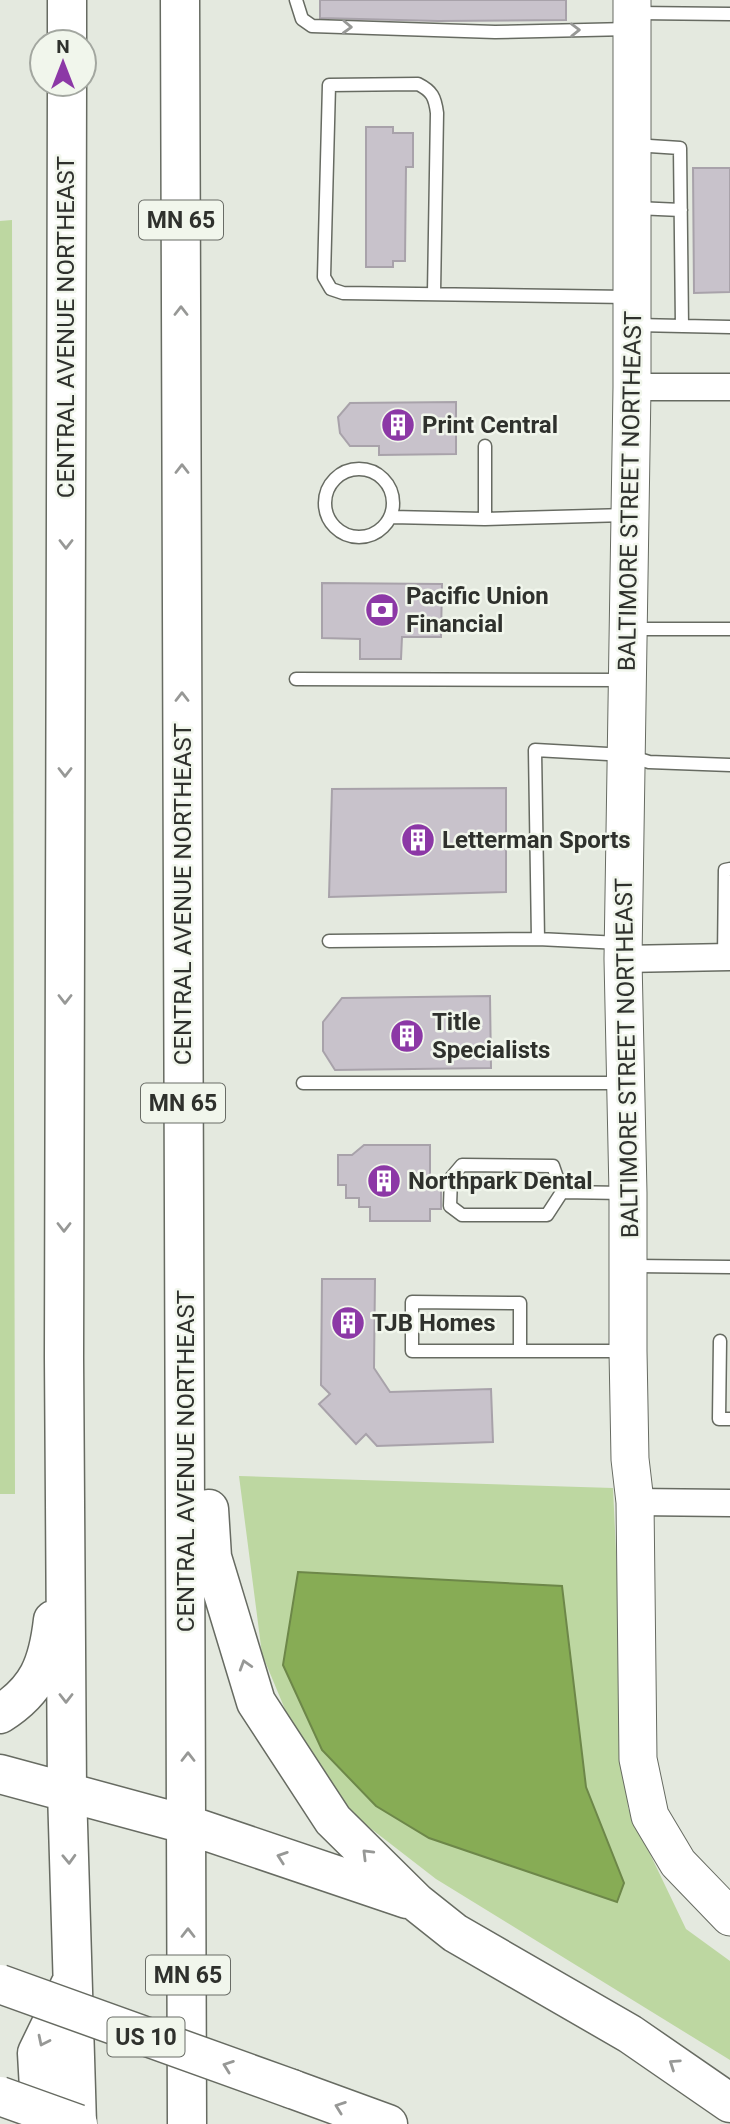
<svg xmlns="http://www.w3.org/2000/svg" width="730" height="2124" font-family="Roboto,sans-serif">
<rect width="100%" height="100%" fill="#e4e9df"/>
<path fill="#bdd7a1" d="M 12,220 L 15,1494 L 0,1494 L 0,221 Z
M 239,1476 L 613,1488 L 628,1808 L 686,1929 L 730,1961 L 730,2060 L 436,1879 L 352,1814 L 294,1731 L 262,1654 Z"/>
<path fill="#87ac55" stroke="#6d8749" stroke-width="2" d="M 298,1572 L 562,1586 L 586,1787 L 624,1883 L 617,1902 L 429,1838 L 376,1806 L 322,1750 L 283,1665 Z"/>
<path fill="#c8c2cb" stroke="#a8a2aa" stroke-width="2" d="M 320,0 L 566,0 L 566,20 L 438,21 L 320,18 Z
M 366,127 L 393,127 L 393,133 L 413,133 L 413,167 L 406,167 L 405,261 L 393,261 L 393,267 L 366,267 Z
M 693,168 L 730,168 L 730,292 L 694,293 Z
M 456,402 L 456,454 L 379,455 L 379,446 L 350,446 L 340,433 L 338,417 L 350,403 Z
M 322,583 L 442,584 L 441,637 L 402,637 L 401,659 L 360,659 L 360,639 L 322,638 Z
M 506,788 L 506,892 L 329,897 L 332,789 Z
M 490,996 L 491,1068 L 335,1070 L 323,1051 L 323,1022 L 342,998 Z
M 364,1145 L 430,1145 L 430,1186 L 441,1186 L 441,1209 L 430,1209 L 430,1221 L 370,1221 L 370,1207 L 359,1207 L 359,1198 L 346,1198 L 346,1185 L 338,1185 L 338,1155 L 352,1155 Z
M 322,1279 L 375,1279 L 374,1368 L 390,1392 L 491,1389 L 493,1442 L 377,1446 L 366,1434 L 356,1444 L 319,1404 L 330,1394 L 321,1385 Z"/>
<g fill="none" stroke-linecap="round" stroke-linejoin="round">
<g stroke="#676b62" stroke-width="15">
<path id="lane" d="M 296,0 L 302,19 L 312,26 L 495,32 L 629,29
M 636,13 L 730,14
M 634,145 L 680,148 L 682,326
M 636,208 L 681,210
M 434,293 L 437,113 C 435,97 432,91 418,84 L 329,85 L 324,277 L 331,289 L 343,293 L 628,297
M 636,325 L 730,327
M 485,446 L 485,519
M325 503a34 34 0 1 1 68 0a34 34 0 1 1-68 0Z
M 391,517 L 485,519 L 626,515
M 632,629 L 730,629
M 296,679 L 625,680
M 538,939 L 535,750 L 626,755 L 649,762 L 730,765
M 329,941 L 538,939 L 620,943
M 724,957 L 725,870 L 730,869
M 303,1083 L 622,1083
M 562,1192 L 553,1166 L 462,1165 L 451,1178 L 450,1206 L 462,1215 L 547,1215 L 562,1192 L 624,1193
M 633,1266 L 730,1267
M 720,1341 L 719,1419 L 730,1419
M 520,1351 L 520,1303 L 412,1302 L 412,1351 L 624,1351"/>
</g>
<g stroke="#676b62" stroke-width="29">
<path id="street" d="M 632,387 L 730,387
M 623,959 L 730,957
M 635,1502 L 730,1503"/>
</g>
<g stroke="#676b62" stroke-width="39">
<path id="secondary" d="M 632,0 L 632,387 L 623,959 L 628,1193 L 628,1351 L 630,1459 L 635,1502 L 638,1759 L 650,1816 L 678,1863 L 730,1917"/>
</g>
<g stroke="#676b62" stroke-width="41">
<path id="highway" d="M 180,0 L 187,2124
M 67,42 L 67,0
M 67,84 L 64,1358 L 67,1791 L 77,2124
M 209,1509 L 212,1557 L 256,1702 L 333,1820 L 416,1902 L 455,1933 L 630,2034 L 730,2103
M 0,1714 C 38,1690 48,1664 53,1620
M 0,1774 L 188,1825 L 407,1899
M 292,2089 L 388,2124
M 41,2124 L 37,2053 L 70,1985"/>
</g>
<use href="#lane" stroke="#fff" stroke-width="12"/>
<use href="#street" stroke="#fff" stroke-width="26"/>
<use href="#secondary" stroke="#fff" stroke-width="37"/>
<use href="#highway" stroke="#fff" stroke-width="38"/>
<g stroke="#676b62" stroke-width="41" stroke-linecap="butt">
<path id="highway-bridge" d="M 0,1984 L 292,2089
M 0,2096 L 78,2124"/>
</g>
<use href="#highway-bridge" stroke="#fff" stroke-width="38"/>
</g>
<defs><path id="oneway-chevron" d="M-2-3.5L2.5 0L-2 3.5" fill="none" stroke-width="1.6" stroke-linecap="round" stroke-linejoin="round" transform="scale(1.75)"/></defs>
<g stroke="#979896">
<use href="#oneway-chevron" transform="translate(347 27) rotate(2)"/>
<use href="#oneway-chevron" transform="translate(575 30) rotate(-1)"/>
<use href="#oneway-chevron" transform="translate(181 311) rotate(-90)"/>
<use href="#oneway-chevron" transform="translate(182 469) rotate(-90)"/>
<use href="#oneway-chevron" transform="translate(66 544) rotate(90)"/>
<use href="#oneway-chevron" transform="translate(182 697) rotate(-90)"/>
<use href="#oneway-chevron" transform="translate(65 772) rotate(90)"/>
<use href="#oneway-chevron" transform="translate(65 999) rotate(90)"/>
<use href="#oneway-chevron" transform="translate(64 1227) rotate(90)"/>
<use href="#oneway-chevron" transform="translate(245 1665) rotate(-107)"/>
<use href="#oneway-chevron" transform="translate(66 1698) rotate(90)"/>
<use href="#oneway-chevron" transform="translate(188 1757) rotate(-90)"/>
<use href="#oneway-chevron" transform="translate(367 1854) rotate(-135)"/>
<use href="#oneway-chevron" transform="translate(282 1857) rotate(-161)"/>
<use href="#oneway-chevron" transform="translate(69 1859) rotate(88)"/>
<use href="#oneway-chevron" transform="translate(188 1933) rotate(-90)"/>
<use href="#oneway-chevron" transform="translate(43 2041) rotate(116)"/>
<use href="#oneway-chevron" transform="translate(674 2064) rotate(-146)"/>
<use href="#oneway-chevron" transform="translate(228 2066) rotate(-160)"/>
<use href="#oneway-chevron" transform="translate(340 2107) rotate(-160)"/>
</g>
<defs>
<g id="building-disc" transform="scale(1.75)"><circle r="9.5" fill="#8c38a6" stroke="#f1f6ec"/><path d="M-4-6H4V6H1V3H-1V6H-4ZM-2.5-4.3h1.7v1.8h-1.7ZM.8-4.3h1.7v1.8H.8ZM-2.5-1h1.7V.8h-1.7ZM.8-1h1.7V.8H.8Z" fill="#fff"/></g>
<g id="bank-disc" transform="scale(1.75)"><circle r="9.5" fill="#8c38a6" stroke="#f1f6ec"/><path d="M-6-4H6V4H-6ZM0-2.3a2.3 2.3 0 1 0 0 4.6a2.3 2.3 0 1 0 0-4.6Z" fill="#fff"/></g>
</defs>
<g fill-rule="evenodd">
<use href="#building-disc" x="398" y="425"/>
<use href="#bank-disc" x="382" y="610"/>
<use href="#building-disc" x="418" y="840"/>
<use href="#building-disc" x="407" y="1036"/>
<use href="#building-disc" x="384" y="1181"/>
<use href="#building-disc" x="348" y="1323"/>
</g>
<g text-anchor="middle" stroke-width="5" stroke-linejoin="round" paint-order="stroke">
<g fill="#f1f6ec" stroke="#696c66" stroke-width="2">
<rect x="139" y="200.5" width="84" height="39" rx="5"/>
<rect x="141" y="1083.5" width="84" height="39" rx="5"/>
<rect x="146" y="1955.5" width="84" height="39" rx="5"/>
<rect x="107.5" y="2017.5" width="77" height="39" rx="5"/>
</g>
<g font-size="23" font-weight="bold" fill="#2f312d">
<text x="181" y="228">MN 65</text>
<text x="183" y="1111">MN 65</text>
<text x="188" y="1983">MN 65</text>
<text x="146" y="2045">US 10</text>
</g>
<g font-size="24" fill="#2f312d" stroke="#f1f6ec">
<text transform="translate(66 327) rotate(-90)" y="8">CENTRAL AVENUE NORTHEAST</text>
<text transform="translate(630 491) rotate(-89)" y="8">BALTIMORE STREET NORTHEAST</text>
<text transform="translate(183 894) rotate(-90)" y="8">CENTRAL AVENUE NORTHEAST</text>
<text transform="translate(627 1058) rotate(-91)" y="8">BALTIMORE STREET NORTHEAST</text>
<text transform="translate(186 1461) rotate(-90)" y="8">CENTRAL AVENUE NORTHEAST</text>
</g>
<g font-size="24" font-weight="bold" fill="#2f312d" stroke="#f1f6ec" text-anchor="start">
<text x="422" y="433">Print Central</text>
<text x="406" y="604">Pacific Union<tspan x="406" dy="28">Financial</tspan></text>
<text x="442" y="848">Letterman Sports</text>
<text x="432" y="1030">Title<tspan x="432" dy="28">Specialists</tspan></text>
<text x="408" y="1189">Northpark Dental</text>
<text x="372" y="1331">TJB Homes</text>
</g>
</g>
<g transform="translate(63 63)"><circle r="33" fill="#f1f6ec" stroke="#a3a7a0" stroke-width="2"/>
<path d="M0-5L12 26L0 18L-12 26Z" fill="#8c38a6"/>
<text y="-10" font-size="19" font-weight="bold" text-anchor="middle" fill="#2f312d">N</text>
</g>
</svg>
